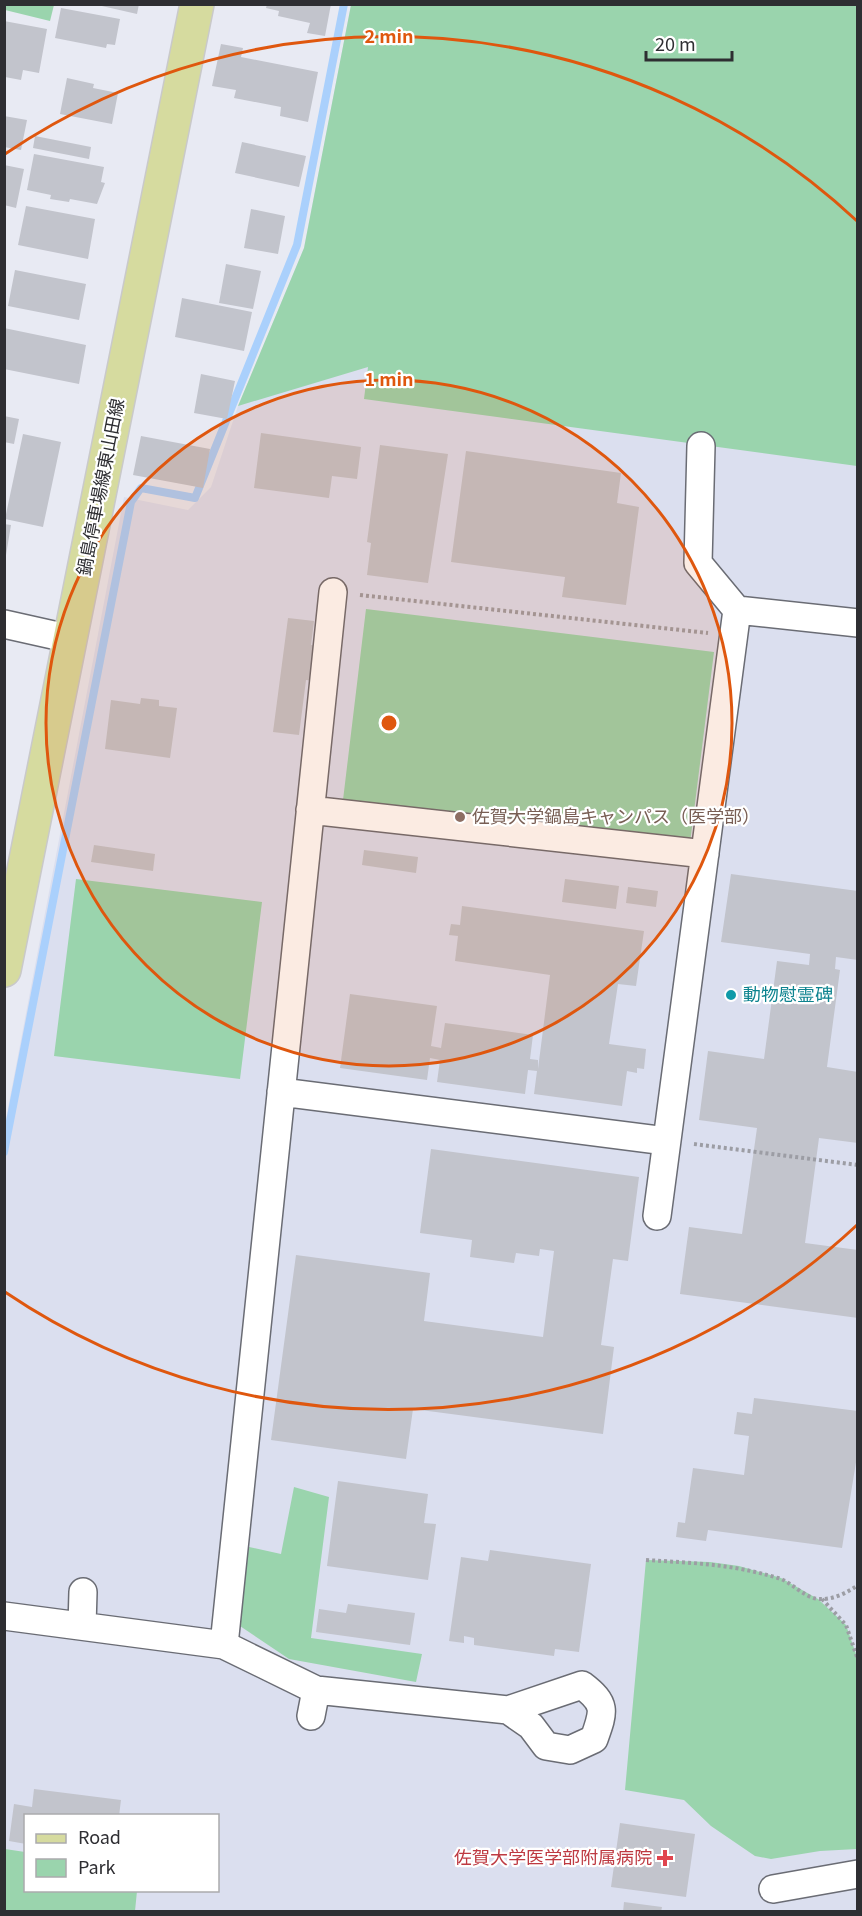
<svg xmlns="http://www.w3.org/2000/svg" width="862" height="1916" font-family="Georgia,'Noto Sans JP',serif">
<rect width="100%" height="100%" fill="#e8eaf3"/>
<path fill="#dbdfef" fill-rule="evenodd" d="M 351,5 L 857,5 L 857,1911 L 5,1912 L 5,1124 L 124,497 L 188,510 L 211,487 L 238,406 L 304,248 ZM 26,1816 L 218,1816 L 218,1890 L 26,1890 Z"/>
<path fill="#9ad4ad" d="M 5,4 L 54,4 L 54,5 L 50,21 L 5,10 Z
M 351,5 L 857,5 L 857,466 L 364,399 L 368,367 L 238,406 L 304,248 Z
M 366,609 L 714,652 L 690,843 L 343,800 Z
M 76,879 L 262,902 L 240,1079 L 54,1056 Z
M 294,1487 L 329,1497 L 311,1638 L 422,1654 L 416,1682 L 289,1659 L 228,1618 L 240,1545 L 281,1554 Z
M 646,1560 L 710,1562 L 739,1566 L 781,1578 L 818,1599 L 846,1625 L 857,1657 L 857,1849 L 820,1851 L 771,1859 L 755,1856 L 711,1826 L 684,1800 L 625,1790 Z
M 5,1849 L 25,1852 L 26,1890 L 137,1891 L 135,1911 L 5,1911 Z"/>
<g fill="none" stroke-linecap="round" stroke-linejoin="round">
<path stroke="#aad0fc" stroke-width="8" d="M 4,1152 L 131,502 L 141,488 L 195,498 L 297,245 L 344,4"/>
</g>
<path fill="#c2c4cc" d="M 93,4 L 139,4 L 137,14 Z
M 267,4 L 331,4 L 325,36 L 307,33 L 310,23 L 278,16 L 279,11 L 266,8 Z
M 61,8 L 120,19 L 115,45 L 107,44 L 106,48 L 55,38 Z
M 4,21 L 47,29 L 39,73 L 23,70 L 21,80 L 5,77 Z
M 221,44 L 243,48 L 241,57 L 318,72 L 308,122 L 280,116 L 281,107 L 234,98 L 236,90 L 212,86 Z
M 67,78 L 94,84 L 93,88 L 118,93 L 112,124 L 60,114 Z
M 4,116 L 27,120 L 21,150 L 4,147 Z
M 35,136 L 91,147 L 89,159 L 33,148 Z
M 242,142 L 306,156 L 299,187 L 235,173 Z
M 34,154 L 104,167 L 101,182 L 105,183 L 97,204 L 70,199 L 69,202 L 50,199 L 51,195 L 27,190 Z
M 4,165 L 24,169 L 16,208 L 4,205 Z
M 26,206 L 95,219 L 88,259 L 18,245 Z
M 251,209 L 285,216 L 278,254 L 244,248 Z
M 226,264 L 261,271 L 253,309 L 219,303 Z
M 15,270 L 86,284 L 79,320 L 8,306 Z
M 182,298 L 252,312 L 244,351 L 175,337 Z
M 4,328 L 86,345 L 79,384 L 4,369 Z
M 201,374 L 235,381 L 227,419 L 194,413 Z
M 4,416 L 19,419 L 14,444 L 4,442 Z
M 261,433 L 361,447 L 357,479 L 332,476 L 329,498 L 254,488 Z
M 23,434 L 61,442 L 43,527 L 5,519 Z
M 141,436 L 210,449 L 203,488 L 133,475 Z
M 380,445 L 448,454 L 428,583 L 367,575 L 371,543 L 367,542 Z
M 466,451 L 621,473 L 617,503 L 639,507 L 626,605 L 562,597 L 565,577 L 451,562 Z
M 4,524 L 11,525 L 6,555 L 4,555 Z
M 288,618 L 314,621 L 311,645 L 319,646 L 314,681 L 306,680 L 299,735 L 273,732 Z
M 141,698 L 159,700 L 159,706 L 177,708 L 170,758 L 105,749 L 111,700 L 140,704 Z
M 94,845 L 155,854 L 153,871 L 91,862 Z
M 364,850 L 418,857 L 416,873 L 362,865 Z
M 731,874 L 858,891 L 858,960 L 836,957 L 835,969 L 840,970 L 827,1067 L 858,1072 L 858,1143 L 819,1138 L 805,1243 L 858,1250 L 858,1318 L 680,1294 L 689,1227 L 742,1234 L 757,1128 L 699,1120 L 708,1051 L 764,1059 L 777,961 L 809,965 L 810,954 L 721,942 Z
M 565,879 L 619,886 L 616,909 L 562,902 Z
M 628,887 L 658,891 L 656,907 L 626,903 Z
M 462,906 L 644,931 L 636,986 L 618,984 L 609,1044 L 646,1049 L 644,1069 L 637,1068 L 637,1073 L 627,1071 L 622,1106 L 534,1094 L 537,1071 L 528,1070 L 525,1094 L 437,1082 L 440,1060 L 430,1058 L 427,1080 L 340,1068 L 350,994 L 437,1006 L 431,1046 L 441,1048 L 445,1023 L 533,1035 L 530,1059 L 538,1060 L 538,1069 L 550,975 L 455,961 L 458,936 L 449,935 L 451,924 L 460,925 Z
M 431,1149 L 639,1177 L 628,1261 L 613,1259 L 601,1345 L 614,1347 L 603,1434 L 413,1409 L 406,1459 L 271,1440 L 296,1255 L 430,1273 L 424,1321 L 543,1337 L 554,1251 L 540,1249 L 539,1256 L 516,1253 L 514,1263 L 470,1257 L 472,1240 L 420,1233 Z
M 754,1398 L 858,1411 L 858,1450 L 842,1548 L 708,1530 L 706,1541 L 676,1537 L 678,1522 L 685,1523 L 693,1468 L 744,1475 L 749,1436 L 734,1434 L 737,1412 L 752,1414 Z
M 338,1481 L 428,1494 L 424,1523 L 436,1524 L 428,1580 L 327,1566 Z
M 490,1550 L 591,1564 L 579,1652 L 555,1649 L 554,1656 L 474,1645 L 474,1638 L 464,1636 L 464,1643 L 449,1641 L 461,1557 L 488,1561 Z
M 348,1604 L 415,1613 L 410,1645 L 316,1632 L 319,1609 L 346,1613 Z
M 34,1789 L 121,1800 L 119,1816 L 26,1816 L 26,1844 L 9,1841 L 14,1804 L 32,1807 Z
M 620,1823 L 695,1834 L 686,1897 L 611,1887 Z
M 624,1902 L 662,1907 L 661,1912 L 623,1912 Z"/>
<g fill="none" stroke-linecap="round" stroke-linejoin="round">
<g stroke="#6a6c74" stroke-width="30">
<path id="minor" d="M 737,610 L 858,623
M 4,624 L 71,639
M 310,810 L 705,854
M 281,1092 L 666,1141
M 657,1216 L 737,610 L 698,563 L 701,446
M 4,1616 L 224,1645 L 316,1690 L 311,1716
M 82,1626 L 83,1592
M 224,1645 L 333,592
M 316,1690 L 508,1710 L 582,1685 C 607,1704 604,1711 594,1739 L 570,1750 L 546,1746 L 531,1726 L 508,1710
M 773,1889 L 858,1874"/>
</g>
<g stroke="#c9c9ca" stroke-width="36">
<path id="major" d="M 4,970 L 197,4"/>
</g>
<path stroke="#9c9da4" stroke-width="4" stroke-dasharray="3 3" stroke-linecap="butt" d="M 360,595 L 708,633
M 694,1144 L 858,1165
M 646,1560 C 694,1563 731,1564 778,1578 C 792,1582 804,1598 819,1599 C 832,1600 847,1593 858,1585
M 822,1599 L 846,1625 L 858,1660"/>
<use href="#minor" stroke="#fff" stroke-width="27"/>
<use href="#major" stroke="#d6db9f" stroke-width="33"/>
</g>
<circle cx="389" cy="723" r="343" fill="#df570e" fill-opacity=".12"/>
<g fill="none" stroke="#df570e" stroke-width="3">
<circle cx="389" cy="723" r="343"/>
<path d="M857 1225A686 686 0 0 1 5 1292M5 154A686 686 0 0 1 857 221"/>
</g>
<circle fill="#8d6e63" stroke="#fff" stroke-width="2" cx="460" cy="817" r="6"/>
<circle fill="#0f9aa8" stroke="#fff" stroke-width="2" cx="731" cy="995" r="6"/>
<path fill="#e0444e" stroke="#fff" stroke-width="2" d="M662 1849h6v6h6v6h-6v6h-6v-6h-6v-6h6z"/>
<g text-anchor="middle" stroke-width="4.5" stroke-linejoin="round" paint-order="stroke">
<g font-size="18" fill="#2e2e32" stroke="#fff">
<text transform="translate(101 487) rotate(-79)" y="6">鍋島停車場線東山田線</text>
</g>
<g font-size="18" fill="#785e54" stroke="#fff" text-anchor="start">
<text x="472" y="823">佐賀大学鍋島キャンパス（医学部）</text>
</g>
<g font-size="18" fill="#0d838f" stroke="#fff" text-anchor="start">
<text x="743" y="1001">動物慰霊碑</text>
</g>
<g font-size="18" fill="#be3a42" stroke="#fff" text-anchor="end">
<text x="652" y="1864">佐賀大学医学部附属病院</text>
</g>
</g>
<circle cx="389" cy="723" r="9" fill="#df570e" stroke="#fff" stroke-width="3"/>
<g font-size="18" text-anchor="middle" font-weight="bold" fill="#df570e" stroke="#fff" stroke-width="4.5" stroke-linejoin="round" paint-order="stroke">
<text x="389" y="43">2 min</text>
<text x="389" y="386">1 min</text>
</g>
<rect width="862" height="1916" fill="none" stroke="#2e2e32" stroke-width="12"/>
<rect x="24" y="1814" width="195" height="78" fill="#ffffff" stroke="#ababad" stroke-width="1.5"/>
<rect x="36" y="1834" width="30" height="9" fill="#d6db9f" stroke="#ababad" stroke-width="1.5"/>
<text x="78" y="1844" font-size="18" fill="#2e2e32">Road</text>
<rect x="36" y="1859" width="30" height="18" fill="#9ad4ad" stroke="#ababad" stroke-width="1.5"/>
<text x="78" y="1874" font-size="18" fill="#2e2e32">Park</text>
<path d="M646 51v9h86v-9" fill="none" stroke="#2e2e32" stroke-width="3"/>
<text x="655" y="51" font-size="18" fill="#2e2e32" stroke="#ffffff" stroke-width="4.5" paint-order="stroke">20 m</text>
</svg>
